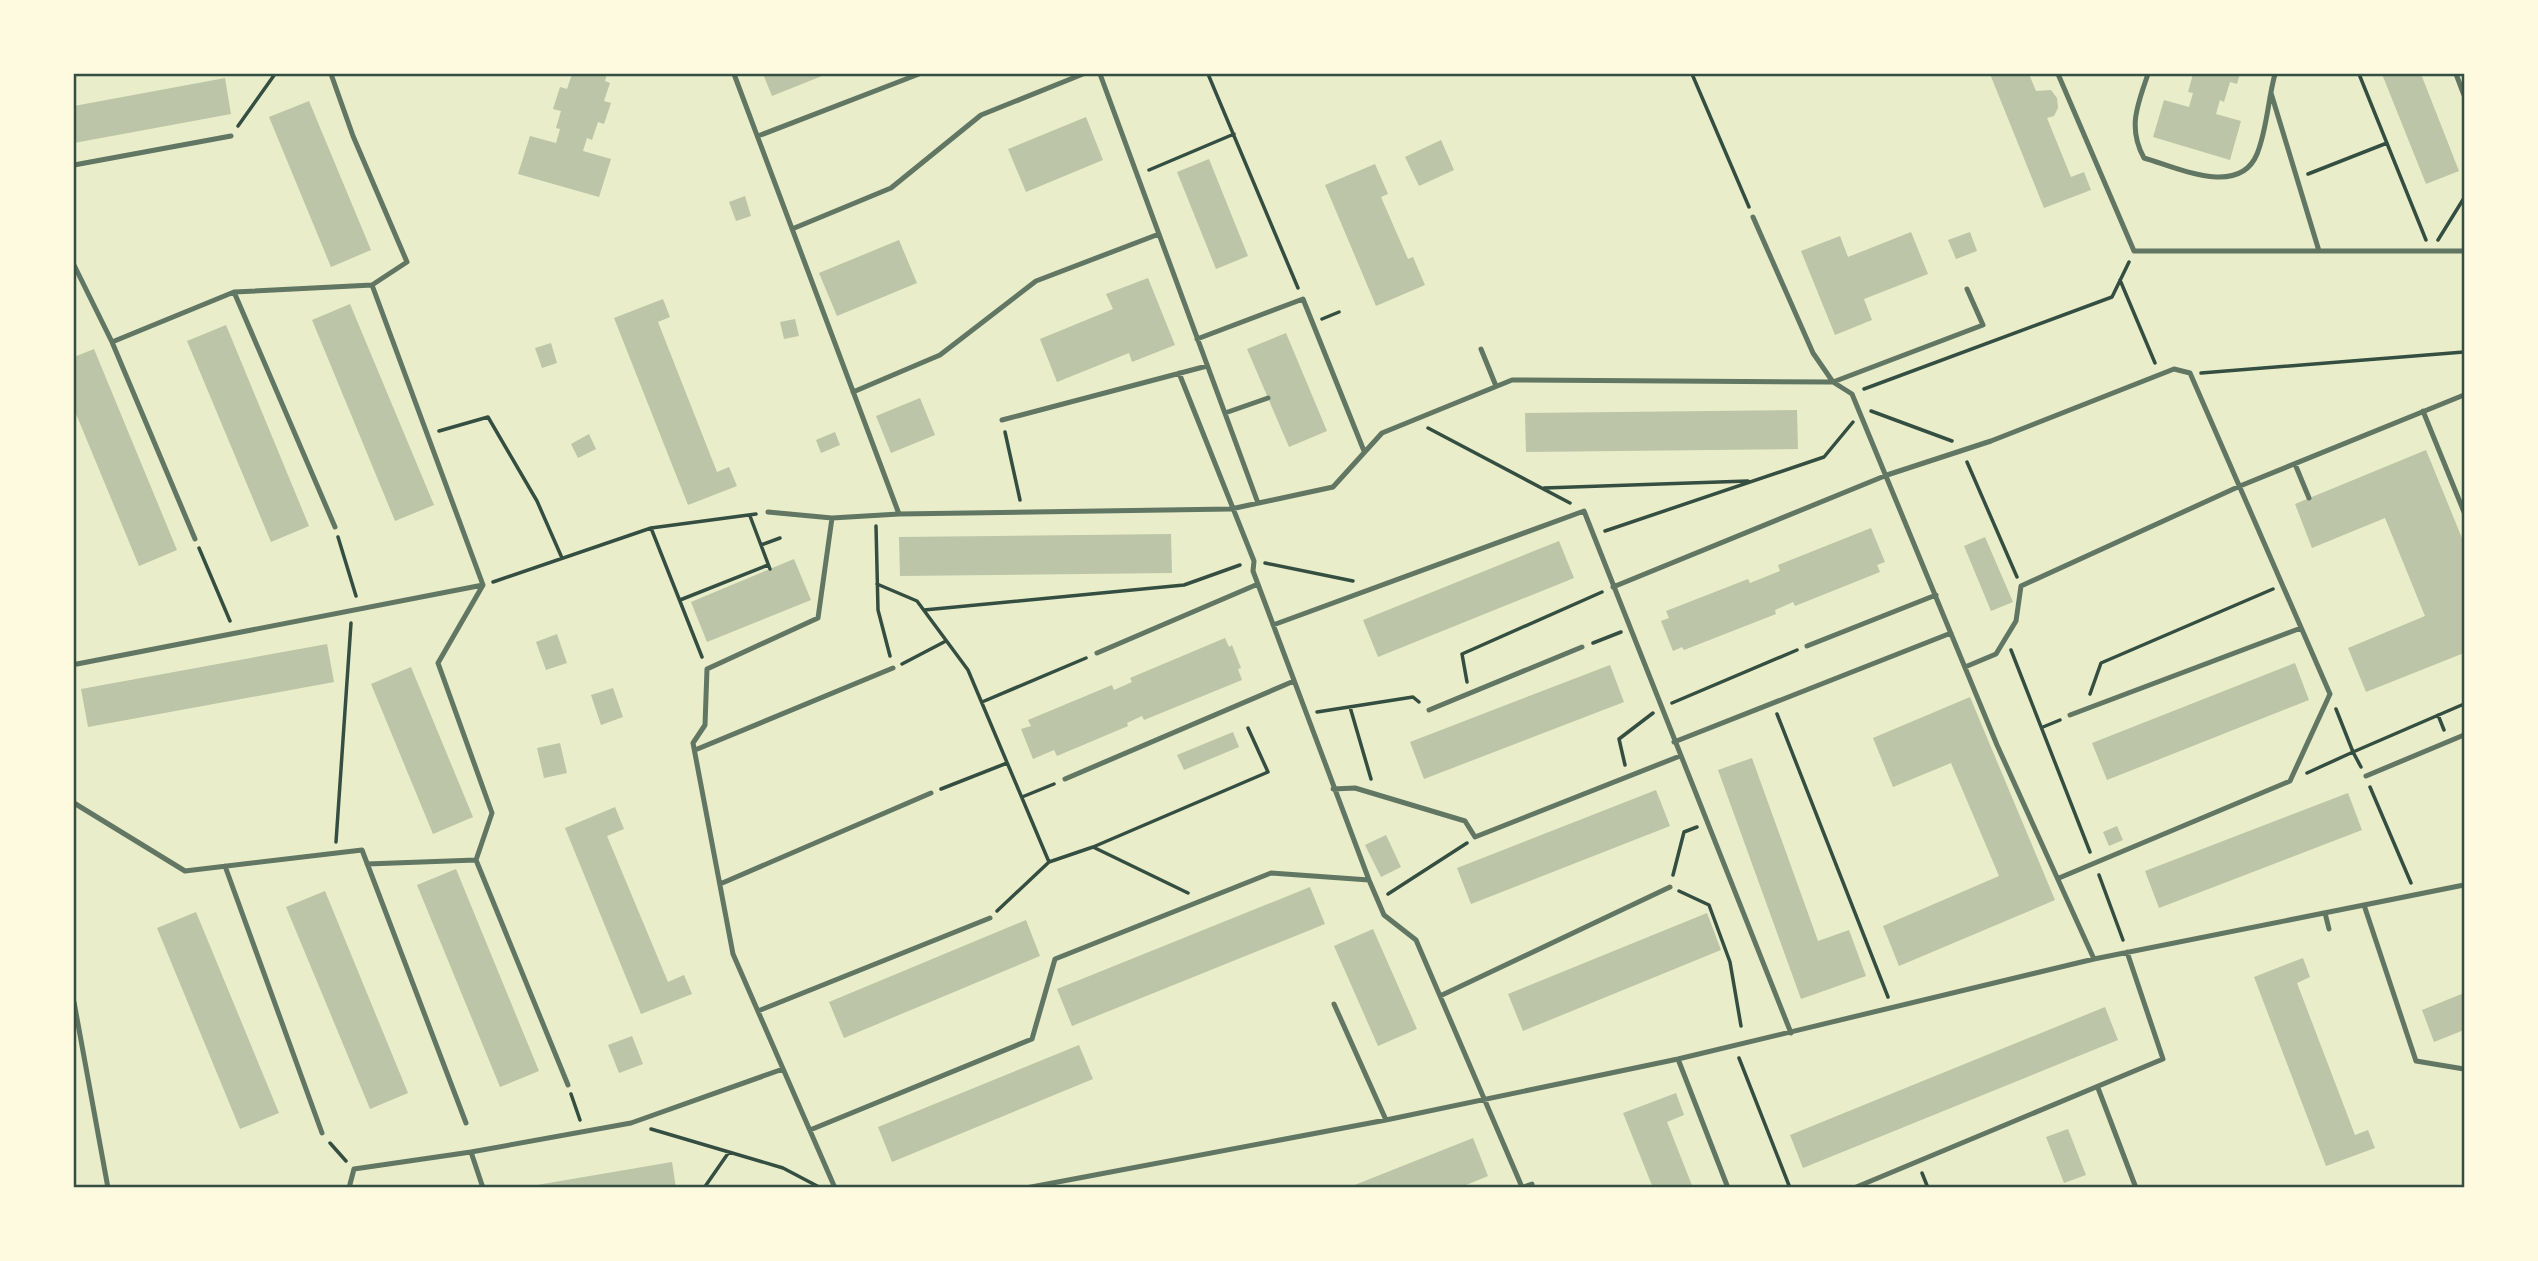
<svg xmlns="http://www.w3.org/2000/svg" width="2538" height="1261" font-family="Ubuntu,sans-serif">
<rect width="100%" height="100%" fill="#e9edc9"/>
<path fill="#bcc5a7" d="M 572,74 L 607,74 L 605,81 L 610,83 L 604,101 L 611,103 L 604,124 L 598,122 L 592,140 L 587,138 L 583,151 L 611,159 L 599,197 L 518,174 L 530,136 L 556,143 L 560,129 L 556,128 L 561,111 L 553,109 L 560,87 L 567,89 Z
M 763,74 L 827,74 L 772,96 Z
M 1990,74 L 2029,74 L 2036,91 L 2051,90 L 2057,98 L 2058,108 L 2054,116 L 2047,118 L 2071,177 L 2084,172 L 2091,190 L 2044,208 Z
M 2193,74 L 2240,74 L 2237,84 L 2230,82 L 2224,102 L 2220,100 L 2216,114 L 2241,121 L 2230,160 L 2153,137 L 2164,100 L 2189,107 L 2193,93 L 2188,92 Z
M 2382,74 L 2421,74 L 2459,171 L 2426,184 Z
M 225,78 L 231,114 L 74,143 L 74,106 Z
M 309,101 L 371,250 L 331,267 L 269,117 Z
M 1086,117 L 1103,160 L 1026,192 L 1008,149 Z
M 1441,140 L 1454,170 L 1419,186 L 1405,157 Z
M 1209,159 L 1248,256 L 1216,269 L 1177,172 Z
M 1375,164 L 1388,194 L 1381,197 L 1408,259 L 1413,257 L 1425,285 L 1376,306 L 1325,185 Z
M 745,196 L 751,216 L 736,221 L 729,202 Z
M 1911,232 L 1928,274 L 1864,299 L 1872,320 L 1835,335 L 1801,251 L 1840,236 L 1848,257 Z
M 1970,232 L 1977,251 L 1956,259 L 1948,240 Z
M 899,240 L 917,283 L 837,316 L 819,273 Z
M 1148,278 L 1175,345 L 1132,362 L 1129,353 L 1057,382 L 1040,339 L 1113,309 L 1106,294 Z
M 663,299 L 670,317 L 658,322 L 717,472 L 729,467 L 737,486 L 688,505 L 614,318 Z
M 350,304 L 434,505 L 395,521 L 312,320 Z
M 795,319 L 799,336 L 784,339 L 780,322 Z
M 226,325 L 309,526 L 271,542 L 187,341 Z
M 1286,333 L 1327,431 L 1289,447 L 1247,349 Z
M 551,343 L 557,363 L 542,368 L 535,348 Z
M 94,349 L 177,550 L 139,566 L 74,409 L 74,357 Z
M 920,398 L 935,435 L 891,453 L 876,416 Z
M 1797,410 L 1798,449 L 1526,452 L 1525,413 Z
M 835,432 L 840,445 L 821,453 L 816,440 Z
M 589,434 L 596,449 L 578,458 L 571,444 Z
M 2426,450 L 2464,543 L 2464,653 L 2366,692 L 2348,648 L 2425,616 L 2385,518 L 2312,548 L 2295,504 Z
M 1871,528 L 1885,562 L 1877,565 L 1880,572 L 1795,606 L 1793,602 L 1775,610 L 1776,614 L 1684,650 L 1682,647 L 1673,651 L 1661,621 L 1669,618 L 1666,611 L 1748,579 L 1750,583 L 1780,571 L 1778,565 Z
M 1171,534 L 1172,573 L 900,576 L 899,537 Z
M 1985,537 L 2013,602 L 1991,611 L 1964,546 Z
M 1559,541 L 1574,578 L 1378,657 L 1363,620 Z
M 794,559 L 811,600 L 707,642 L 691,602 Z
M 557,634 L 567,663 L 546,670 L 536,642 Z
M 1225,638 L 1229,647 L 1232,645 L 1241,668 L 1238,669 L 1242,680 L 1144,720 L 1142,716 L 1127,723 L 1128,726 L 1057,756 L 1054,750 L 1033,759 L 1021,729 L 1031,726 L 1028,720 L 1112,685 L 1114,690 L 1132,682 L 1130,678 Z
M 327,644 L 334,682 L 88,727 L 81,689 Z
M 2295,663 L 2309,700 L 2107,780 L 2092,743 Z
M 1610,665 L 1624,702 L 1424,779 L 1410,742 Z
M 411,667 L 473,817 L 433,834 L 371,684 Z
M 613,688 L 623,717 L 601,725 L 591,695 Z
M 1970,697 L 2055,900 L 1899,966 L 1883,926 L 1999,876 L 1951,763 L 1893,787 L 1873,738 Z
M 1233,732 L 1239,747 L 1184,770 L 1177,755 Z
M 560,743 L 567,773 L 544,778 L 537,748 Z
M 1752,758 L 1818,941 L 1849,930 L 1866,976 L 1801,999 L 1718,770 Z
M 1656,790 L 1670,826 L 1471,904 L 1457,868 Z
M 2348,793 L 2362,830 L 2159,908 L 2145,871 Z
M 615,807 L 624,829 L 607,836 L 668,982 L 684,975 L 692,994 L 641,1014 L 565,828 Z
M 2117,826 L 2123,840 L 2109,846 L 2103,832 Z
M 1386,835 L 1401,867 L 1381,877 L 1365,845 Z
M 456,869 L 539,1071 L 500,1087 L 417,885 Z
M 1310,887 L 1325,924 L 1072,1026 L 1057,989 Z
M 325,891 L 408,1093 L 370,1109 L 286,907 Z
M 196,912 L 279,1113 L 240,1129 L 157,928 Z
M 1707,913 L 1721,950 L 1523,1031 L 1508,994 Z
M 1026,920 L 1040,956 L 844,1038 L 829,1002 Z
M 1373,929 L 1417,1029 L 1378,1046 L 1334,946 Z
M 2303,958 L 2310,977 L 2297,983 L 2355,1135 L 2368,1130 L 2375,1148 L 2326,1166 L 2254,977 Z
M 2464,993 L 2464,1030 L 2434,1042 L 2422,1010 Z
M 2105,1007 L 2118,1040 L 1803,1168 L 1790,1135 Z
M 632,1036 L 643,1064 L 619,1073 L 608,1045 Z
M 1079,1045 L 1093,1079 L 892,1162 L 878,1127 Z
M 1676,1093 L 1684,1115 L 1667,1122 L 1693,1188 L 1653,1188 L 1623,1113 Z
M 2068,1129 L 2086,1175 L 2064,1183 L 2046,1137 Z
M 1473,1138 L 1488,1176 L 1459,1188 L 1347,1188 Z
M 672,1162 L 676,1188 L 531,1188 L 531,1186 Z"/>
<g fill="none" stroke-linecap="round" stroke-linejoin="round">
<path stroke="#344e41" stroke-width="3.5" d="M 1208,74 L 1298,288
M 1692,74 L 1749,207
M 2359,74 L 2426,240
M 238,126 L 275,74
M 1149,170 L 1234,134
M 2308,174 L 2387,143
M 2438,240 L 2464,198
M 2120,280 L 2155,363
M 1322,319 L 1339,312
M 2201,373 L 2464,352
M 1864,389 L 2112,297 L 2129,262
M 1871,411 L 1952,441
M 1428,428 L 1570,503
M 439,431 L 488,417 L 537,501 L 562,558
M 1005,432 L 1020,500
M 1967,462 L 2017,577
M 1544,488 L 1748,481
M 750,516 L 770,569
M 876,526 L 878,610 L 890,656
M 651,528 L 702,657
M 1605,531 L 1824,457 L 1853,422
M 338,537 L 356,596
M 761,545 L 780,538
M 199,548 L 230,621
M 1265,563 L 1353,581
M 493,582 L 651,528 L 756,514
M 877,584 L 917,601 L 968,670 L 1049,862 L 1093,847 L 1188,893
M 680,600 L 768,565
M 924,610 L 1184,585 L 1240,565
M 1593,643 L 1621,632
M 2011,650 L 2090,852
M 902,664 L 946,641
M 1467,682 L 1462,654 L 1602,592
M 2090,694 L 2101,663 L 2273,589
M 982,702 L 1086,658
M 1672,703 L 1797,650
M 1350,707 L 1371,779
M 2336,709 L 2353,752 L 2464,704
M 1317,712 L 1413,697 L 1419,702
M 1777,714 L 1888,997
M 2438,715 L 2444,730
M 2043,727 L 2060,720
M 1625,765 L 1619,739 L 1653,713
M 2307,773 L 2353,752 L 2361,767
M 2370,787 L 2411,883
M 941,789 L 1007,763
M 1022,797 L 1054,784
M 336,842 L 351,623
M 1093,847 L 1268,772 L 1248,728
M 1673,875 L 1684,832 L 1697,827
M 2099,875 L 2123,940
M 1679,891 L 1709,905 L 1730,962 L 1741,1026
M 1388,894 L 1467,843
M 997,911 L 1049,862
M 1739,1058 L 1790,1188
M 571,1094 L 580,1120
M 651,1129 L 783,1168 L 821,1188
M 330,1143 L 346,1161
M 1922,1173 L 1928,1188
M 704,1188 L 729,1152"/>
<path stroke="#617663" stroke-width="5" d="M 331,74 L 353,136 L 407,262 L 372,285 L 483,585 L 438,663 L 492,813 L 476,860 L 568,1085
M 734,74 L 899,514
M 1100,74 L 1258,503
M 2058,74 L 2134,251 L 2464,251
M 2148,74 C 2138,104 2127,127 2144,158 C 2176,167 2239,198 2257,154 C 2267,130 2268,99 2275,74
M 2456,74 L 2464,95
M 2271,93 L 2319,251
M 758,136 L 919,74
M 74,165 L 231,136
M 1753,217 L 1813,353 L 1833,382 L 1983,325 L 1967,289
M 792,229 L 891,188 L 981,115 L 1083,74
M 74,265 L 112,342 L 195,539
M 234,292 L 335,527
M 1197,339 L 1303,299 L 1364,451
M 112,342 L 234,292 L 372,285
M 1481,349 L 1496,386
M 1179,373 L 1254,561 L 1253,571 L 1369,880 L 1384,915 L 1416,940 L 1522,1187
M 853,392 L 940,355 L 1036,281 L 1159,234
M 2423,411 L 2464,512
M 1225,413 L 1268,398
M 1002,420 L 1207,366
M 2295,464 L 2309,498
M 768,512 L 832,518 L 899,514 L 1231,509 L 1333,487 L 1382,433 L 1512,380 L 1833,382 L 1852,394 L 1997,745 L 2094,959
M 832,518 L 818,618 L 707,669 L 705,725 L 693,743 L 733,954 L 835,1188
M 1613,587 L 1887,475 L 1991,441 L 2174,369 L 2190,373 L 2330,694 L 2290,781 L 2059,878
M 1273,625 L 1584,511 L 1791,1033
M 1807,646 L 1936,595
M 1097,653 L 1258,584
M 77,664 L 483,585
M 1965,667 L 1996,654 L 2016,621 L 2021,586 L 2240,486 L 2464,395
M 1429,710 L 1582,647
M 2070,715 L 2301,628
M 1674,742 L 1951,633
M 695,750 L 893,668
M 2366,776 L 2464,735
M 1065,779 L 1294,681
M 1333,789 L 1355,788 L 1465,821 L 1475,837 L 1680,756
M 74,803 L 185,871 L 362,850 L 466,1123
M 367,864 L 476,860
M 225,866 L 322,1133
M 720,884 L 931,793
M 2364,905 L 2416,1061 L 2464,1069
M 2325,913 L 2329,929
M 1440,996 L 1670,887
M 74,1002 L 108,1188
M 1334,1004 L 1386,1120
M 758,1011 L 990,918
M 1678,1059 L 1728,1188
M 2098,1088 L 2136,1188
M 810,1130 L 1032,1039 L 1055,959 L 1271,873 L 1369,880
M 349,1188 L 354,1169 L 471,1152
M 483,1188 L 471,1152 L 631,1123 L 783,1069
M 1026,1188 L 1386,1120 L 1678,1059 L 2094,959 L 2464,885
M 1521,1188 L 1532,1184
M 1854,1188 L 2163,1059 L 2127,952"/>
</g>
<rect width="2538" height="1261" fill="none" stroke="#fefae0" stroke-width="150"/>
<rect x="75" y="75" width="2388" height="1111" fill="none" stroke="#344e41" stroke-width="2.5"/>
</svg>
